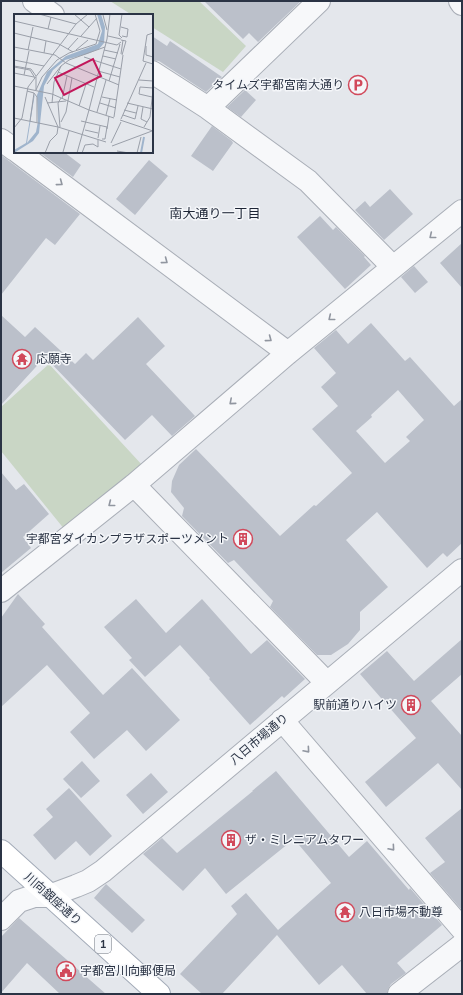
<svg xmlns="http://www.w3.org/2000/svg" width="463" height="995" font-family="Mulish,'Noto Sans JP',sans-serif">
<rect width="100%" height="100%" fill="#e4e7ec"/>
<path fill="#c9d6c5" d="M 110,1 L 199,1 L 246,46 L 223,72 L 152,27 L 152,15 L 132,15 Z
M 49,364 L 143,466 L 65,530 L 1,451 L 1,407 Z"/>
<path fill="#bbc0ca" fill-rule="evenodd" d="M 204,1 L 301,1 L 258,42 L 249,33 L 243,39 Z
M 152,36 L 167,46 L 170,41 L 222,77 L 206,92 L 159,61 L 152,60 Z
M 245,90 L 256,100 L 241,117 L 227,107 Z
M 212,126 L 232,141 L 233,143 L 213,171 L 191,156 Z
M 39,152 L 64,152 L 81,165 L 73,177 Z
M 1,155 L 80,214 L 55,245 L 46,238 L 1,295 Z
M 149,160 L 168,176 L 135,215 L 116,199 Z
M 390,189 L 413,214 L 384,240 L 355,210 L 365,201 L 370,207 Z
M 320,216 L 333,230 L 336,227 L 365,256 L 364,257 L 371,265 L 345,289 L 297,237 Z
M 462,243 L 462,288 L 440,263 Z
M 414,266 L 428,282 L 415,293 L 401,277 Z
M 1,315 L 25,337 L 35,327 L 75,364 L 86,353 L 93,360 L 138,317 L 165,346 L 146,364 L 195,416 L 172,436 L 152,415 L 125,440 L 45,357 L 1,405 Z
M 371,323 L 405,361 L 410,357 L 454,406 L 462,399 L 462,543 L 447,557 L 443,553 L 427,568 L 377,512 L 346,540 L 388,587 L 360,612 L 360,630 L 348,644 L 331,655 L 317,655 L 270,607 L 273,601 L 234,560 L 228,563 L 182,516 L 184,508 L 171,492 L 172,481 L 179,465 L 196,449 L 280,536 L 314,505 L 316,506 L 352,473 L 312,429 L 338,406 L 321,387 L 336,373 L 314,348 L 336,330 L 348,344 ZM 398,390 L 424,420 L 406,437 L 410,441 L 385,463 L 356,431 L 372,417 L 371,415 Z
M 1,472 L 16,490 L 24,484 L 49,514 L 23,537 L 31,548 L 1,573 Z
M 18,594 L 45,624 L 42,627 L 103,695 L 132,668 L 180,720 L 146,751 L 127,730 L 94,759 L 70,732 L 90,713 L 47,665 L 1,707 L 1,618 Z
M 136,599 L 166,633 L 202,599 L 251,654 L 267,640 L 305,679 L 284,698 L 282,696 L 250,725 L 209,679 L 210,678 L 180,645 L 145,677 L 129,660 L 132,658 L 104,627 Z
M 462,639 L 462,674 L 431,701 L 462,736 L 462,790 L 438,763 L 386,807 L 365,782 L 416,738 L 360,674 L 387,651 L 414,681 Z
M 82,761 L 100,781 L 81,798 L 63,779 Z
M 276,771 L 349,857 L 367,841 L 409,890 L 410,888 L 442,925 L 397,963 L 406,973 L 391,984 L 388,989 L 387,994 L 367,994 L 342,965 L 319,985 L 277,935 L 222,994 L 202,994 L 180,974 L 237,914 L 231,906 L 246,893 L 278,930 L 331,883 L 294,839 L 226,894 L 205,868 L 183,891 L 143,854 L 162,838 L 177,853 L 253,791 L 252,791 Z
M 151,773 L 168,792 L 143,814 L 126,795 Z
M 69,788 L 112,836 L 90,856 L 76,841 L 55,860 L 33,835 L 53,817 L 46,809 Z
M 462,808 L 462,908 L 461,909 L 430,873 L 445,862 L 425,838 Z
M 106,884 L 145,920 L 132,933 L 94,898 Z
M 19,918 L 106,994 L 60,994 L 27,963 L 1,993 L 1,937 Z"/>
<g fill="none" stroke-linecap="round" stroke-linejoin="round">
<g stroke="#a9aeb7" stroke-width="24">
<path id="minor" d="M 34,1 L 53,15
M 460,1 L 462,4
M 152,72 L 208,108 L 308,181 L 393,267
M 208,108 L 319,1
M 1,140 L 15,150
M 18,152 L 288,353
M 134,485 L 327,683
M 1,591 L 134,485 L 288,353 L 462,211
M 282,720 L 462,929
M 1,919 L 19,901 L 34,896 L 49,896 L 76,886 L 88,881 L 103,871 L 462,570
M 399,994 L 462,945"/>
</g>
<g stroke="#a3abb8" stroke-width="24">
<path id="major" d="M 1,851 L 159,994"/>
</g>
<use href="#minor" stroke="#f7f8fa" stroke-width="22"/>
<use href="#major" stroke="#fff" stroke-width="22"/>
</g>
<defs><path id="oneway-chevron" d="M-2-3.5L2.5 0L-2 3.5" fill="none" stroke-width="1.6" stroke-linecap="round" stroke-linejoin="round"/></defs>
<g stroke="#9196a0">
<use href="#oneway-chevron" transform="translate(60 183) rotate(37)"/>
<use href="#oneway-chevron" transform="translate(432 236) rotate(141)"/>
<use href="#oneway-chevron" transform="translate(165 261) rotate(37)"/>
<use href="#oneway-chevron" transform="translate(331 318) rotate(141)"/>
<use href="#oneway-chevron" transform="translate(269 339) rotate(37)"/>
<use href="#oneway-chevron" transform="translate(232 402) rotate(139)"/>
<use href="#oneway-chevron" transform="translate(111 504) rotate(142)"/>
<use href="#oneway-chevron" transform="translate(307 750) rotate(49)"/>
<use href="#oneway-chevron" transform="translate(392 848) rotate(49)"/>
</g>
<defs>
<g id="parking-ring" transform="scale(1)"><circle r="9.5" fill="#f4f6f9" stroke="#d1495b" stroke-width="1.5"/><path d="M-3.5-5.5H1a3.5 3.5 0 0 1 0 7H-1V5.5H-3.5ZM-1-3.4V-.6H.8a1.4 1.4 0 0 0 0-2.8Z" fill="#d1495b"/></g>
<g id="temple-ring" transform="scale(1)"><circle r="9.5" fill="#f4f6f9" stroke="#d1495b" stroke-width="1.5"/><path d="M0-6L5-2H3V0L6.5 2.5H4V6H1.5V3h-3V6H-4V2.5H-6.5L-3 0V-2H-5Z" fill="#d1495b"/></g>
<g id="building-ring" transform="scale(1)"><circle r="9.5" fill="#f4f6f9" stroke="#d1495b" stroke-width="1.5"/><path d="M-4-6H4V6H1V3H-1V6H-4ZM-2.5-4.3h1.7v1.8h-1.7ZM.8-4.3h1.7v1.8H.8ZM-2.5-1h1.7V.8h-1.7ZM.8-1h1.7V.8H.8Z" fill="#d1495b"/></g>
<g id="civic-ring" transform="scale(1)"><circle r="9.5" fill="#f4f6f9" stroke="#d1495b" stroke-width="1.5"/><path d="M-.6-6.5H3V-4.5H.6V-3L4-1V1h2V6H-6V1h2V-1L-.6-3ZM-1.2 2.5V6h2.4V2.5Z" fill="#d1495b"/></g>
</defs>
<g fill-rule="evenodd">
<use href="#parking-ring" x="358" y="85"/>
<use href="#temple-ring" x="22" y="359"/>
<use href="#building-ring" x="243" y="539"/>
<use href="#building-ring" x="411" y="705"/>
<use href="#building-ring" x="231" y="840"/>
<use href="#temple-ring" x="345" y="912"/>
<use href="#civic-ring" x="66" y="971"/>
</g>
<g text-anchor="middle" stroke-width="3" stroke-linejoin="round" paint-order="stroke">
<rect fill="#f4f6f9" stroke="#676e7b" stroke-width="1" x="95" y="935" width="16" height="18" rx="3"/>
<g font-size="11" font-weight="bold" fill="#2b3445">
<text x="103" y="948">1</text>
</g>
<g font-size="12" fill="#2b3445" stroke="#f4f6f9" text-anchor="start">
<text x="344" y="89" text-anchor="end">タイムズ宇都宮南大通り</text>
<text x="36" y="363">応願寺</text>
<text x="229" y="543" text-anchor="end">宇都宮ダイカンプラザスポーツメント</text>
<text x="397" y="709" text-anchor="end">駅前通りハイツ</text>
<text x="245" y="844">ザ・ミレニアムタワー</text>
<text x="359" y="916">八日市場不動尊</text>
<text x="80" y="975">宇都宮川向郵便局</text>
</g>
<g font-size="12" fill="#2b3445" stroke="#f4f6f9">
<text transform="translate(259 739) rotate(-40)" y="4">八日市場通り</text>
<text transform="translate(53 899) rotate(42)" y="4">川向銀座通り</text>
</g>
<g font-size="13" fill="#1d2536" stroke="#f4f6f9">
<text x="215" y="218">南大通り一丁目</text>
</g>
</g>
<g transform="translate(14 14)">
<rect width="139" height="139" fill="#e4e7ec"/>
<path d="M 83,0 L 87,0 L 91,13 L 90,29 L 85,35 L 73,40 L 51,46 L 39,56 L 30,72 L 25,119 L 19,127 L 0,139 L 0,136 L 12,129 L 19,86 L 21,79 L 13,129 L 22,118 L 24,107 L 23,81 L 33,58 L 52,42 L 84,30 L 88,17 Z" fill="#9fb4cc"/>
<path fill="none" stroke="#9fb4cc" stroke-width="2" d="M 127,139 L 130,123"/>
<path fill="none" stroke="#9a9fa9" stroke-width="1" d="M 25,0 L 62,10M 60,0 L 75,13M 96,0 L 93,25 L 75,96 L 100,104M 89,1 L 93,16M 0,7 L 103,31 L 107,28M 107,13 L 114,15 L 113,23 L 108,22M 34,15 L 37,3M 0,19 L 45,30 L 59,38M 139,19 L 133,21 L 129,47 L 139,50M 67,22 L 83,4M 94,22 L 107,25M 108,24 L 105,21 L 108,0M 107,26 L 112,27 L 108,41M 132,32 L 132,41 L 139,43M 0,33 L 41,41 L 52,49 L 105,71M 54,35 L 64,24M 14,36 L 19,13M 62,36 L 74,26M 90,36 L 104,39M 30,39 L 32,27M 107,40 L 109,26M 89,42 L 102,45M 70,43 L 107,55M 0,46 L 30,52M 0,52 L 17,55 L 22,62M 0,53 L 16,56 L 21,64M 84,57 L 106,63M 44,58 L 80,73M 0,59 L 20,63M 10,61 L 15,37M 22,63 L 22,76M 125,66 L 139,67M 95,67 L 106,30M 33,70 L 47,52M 0,72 L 38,80 L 75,96 L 63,139M 126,73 L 125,80 L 138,83M 126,73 L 139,74M 22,76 L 28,63 L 43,46 L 55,39 L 82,30 L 86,17 L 81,0M 13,77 L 20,79 L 16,107M 20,79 L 23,83 L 23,108M 31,83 L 44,113M 88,83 L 103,86M 48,85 L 53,62M 33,89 L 52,87M 38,89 L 40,68 L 47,52 L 55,46 L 91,33M 86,89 L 102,94M 113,89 L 139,95M 65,92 L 72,70M 129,93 L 127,105 L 133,108M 110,96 L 122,99M 83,98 L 92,66M 92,101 L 96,85M 109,101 L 121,105 L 124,92M 100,103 L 109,41M 0,104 L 44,113 L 92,128M 107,105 L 132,49M 106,106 L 139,117M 67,107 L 93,113M 47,108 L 52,98 L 58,64M 46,113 L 44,89 L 47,84M 130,113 L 136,103 L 139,76M 0,114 L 8,104 L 14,73 L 62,10 L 74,0M 93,115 L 95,102M 71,116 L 84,119M 84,124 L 86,112M 88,125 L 91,125 L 93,113M 97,129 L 107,108M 98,132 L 138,117M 103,137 L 115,139M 49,138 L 55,117M 31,139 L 36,127 L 43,120 L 44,113M 68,139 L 71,131 L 79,130 L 84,133 L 84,126M 123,139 L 127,123M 139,139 L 139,123"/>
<path fill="#c2185b" fill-opacity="0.15" stroke="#c2185b" stroke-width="2" d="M 79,45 L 87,62 L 50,81 L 41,64 Z"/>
<rect width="139" height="139" fill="none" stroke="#2b3445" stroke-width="2"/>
</g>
<rect width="463" height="995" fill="none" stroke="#2b3445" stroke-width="4"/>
</svg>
